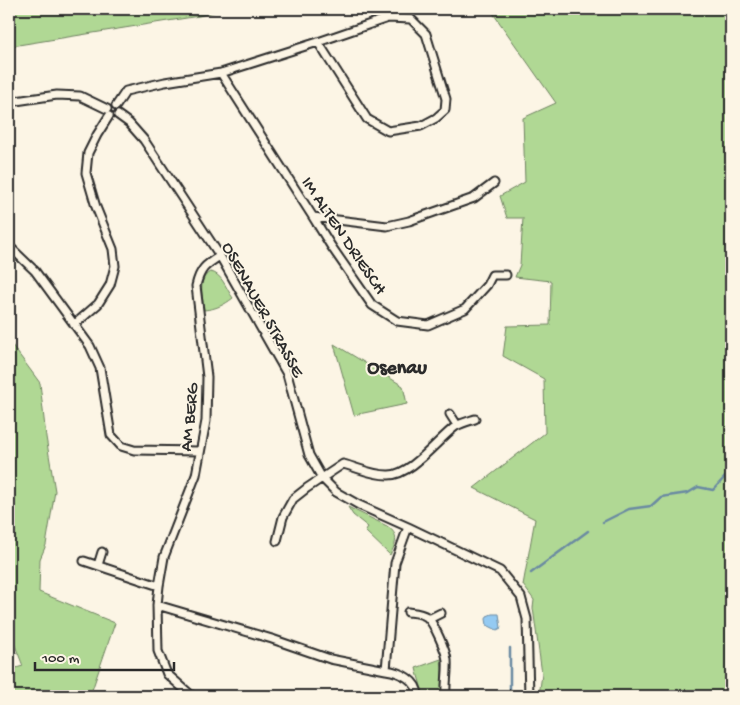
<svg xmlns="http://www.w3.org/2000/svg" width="740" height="705" font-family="'Gochi Hand',sans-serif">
<rect width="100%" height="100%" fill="#fcf5e5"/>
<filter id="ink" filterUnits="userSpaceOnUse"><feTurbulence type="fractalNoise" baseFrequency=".02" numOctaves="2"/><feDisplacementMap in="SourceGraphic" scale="10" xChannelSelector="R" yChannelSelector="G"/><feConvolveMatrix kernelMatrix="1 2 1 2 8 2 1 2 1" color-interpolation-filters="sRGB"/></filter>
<g filter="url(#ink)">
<path fill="#b0d894" stroke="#6e8260" d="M 9,9 L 224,9 L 199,16 L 12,46 L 9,30 Z
M 490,9 L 731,9 L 731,696 L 539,696 L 542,674 L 533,608 L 534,600 L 523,585 L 535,519 L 474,488 L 545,433 L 544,379 L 503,356 L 507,326 L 550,325 L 551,281 L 515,277 L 520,265 L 523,218 L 507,218 L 500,196 L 525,182 L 523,118 L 556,103 Z
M 210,272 C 222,273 226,289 233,298 C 224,305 216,309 204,310 C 203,298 197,279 210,272 Z
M 9,341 L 40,383 L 46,437 L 55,491 L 46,545 L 40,559 L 39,592 L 115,623 L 90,696 L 9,696 L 9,670 L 23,666 L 9,630 Z
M 334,344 L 403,386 L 407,404 L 354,415 Z
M 348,507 L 387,526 C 400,535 396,543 390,555 L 365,531 L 368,527 L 353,515 Z
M 441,659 C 443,671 441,684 443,696 L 423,696 C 422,686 418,678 416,668 Z"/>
<path fill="#94caf2" stroke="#6a8aa2" d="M 499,614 L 501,628 L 497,630 L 487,625 L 486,619 L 487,616 L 492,614 Z"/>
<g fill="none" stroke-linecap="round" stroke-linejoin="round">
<path stroke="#6a8aa2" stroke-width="2.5" d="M 603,522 L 629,509 L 651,506 L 661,497 L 688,493 L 698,487 L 713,490 L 725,477 L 731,472
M 531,573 L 588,531
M 510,696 L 510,648"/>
<g stroke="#2b2b2b" stroke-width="11">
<path id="minor" d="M 221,73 L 313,217 L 331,246 L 372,305 L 397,321 L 428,325 L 465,309 L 487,285 L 492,275 L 506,275
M 9,102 L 57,95 L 80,96 L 107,109
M 116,106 L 126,91 L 165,82 L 221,73 L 318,42 L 388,18 L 411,19 L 426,34 L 446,99 L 445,110 L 436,118 L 421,126 L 388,131 L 367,119 L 318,42
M 118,115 L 129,123 L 144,140 L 220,256 L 287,374 L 309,455 L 322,478 L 336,492 L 359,505 L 408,527 L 500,571 L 521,597 L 527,619 L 529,696
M 313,217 L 387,226 L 409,221 L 474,198 L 494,183
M 9,246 L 35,271 L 90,346 L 100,368 L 111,435 L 121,446 L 134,450 L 200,451
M 74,325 L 98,304 L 110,285 L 115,266 L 113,249 L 96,207 L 86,173 L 88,153 L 97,135 L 109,116
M 450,414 L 457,425
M 277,541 L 283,517 L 293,499 L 307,488 L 343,464 C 359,468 371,475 388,475 C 411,476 438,439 456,426 C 462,423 469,421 475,419
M 84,561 L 159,586
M 98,565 L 102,552
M 157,605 L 272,639 L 330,659 L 386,670 L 395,563 L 408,527
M 408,612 C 416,613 421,613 427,617 C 434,623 446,651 447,660 C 448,672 445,684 446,696
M 429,619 L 441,613
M 386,670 C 400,672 418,680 418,696
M 192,696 L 167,674 L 158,651 L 157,605 L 159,586 L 164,557 L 196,475 L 206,421 L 207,377 L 196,286 C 200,269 205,265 220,256"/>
</g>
<use href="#minor" stroke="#fcf5e5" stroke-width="7"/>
</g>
</g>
<g text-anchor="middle" stroke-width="4" stroke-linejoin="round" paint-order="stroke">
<g font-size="18" fill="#2b2b2b" stroke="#fcf5e5">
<text transform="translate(345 235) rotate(56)" y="6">IM ALTEN DRIESCH</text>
<text transform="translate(264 309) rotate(61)" y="6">OSENAUER STRASSE</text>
<text transform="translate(188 417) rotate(-84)" y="6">AM BERG</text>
</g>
<g font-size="20" font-weight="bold" fill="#2b2b2b" stroke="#fcf5e5">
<text x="397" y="373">Osenau</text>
</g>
</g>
<rect width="740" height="705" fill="none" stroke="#fcf5e5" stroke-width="30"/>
<rect x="15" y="15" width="710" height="675" fill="none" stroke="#2b2b2b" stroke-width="2" filter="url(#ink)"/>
<path d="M35 662v8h139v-8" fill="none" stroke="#2b2b2b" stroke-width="2.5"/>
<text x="42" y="662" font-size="15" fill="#2b2b2b" stroke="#fcf5e5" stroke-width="4" paint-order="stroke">100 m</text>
</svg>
